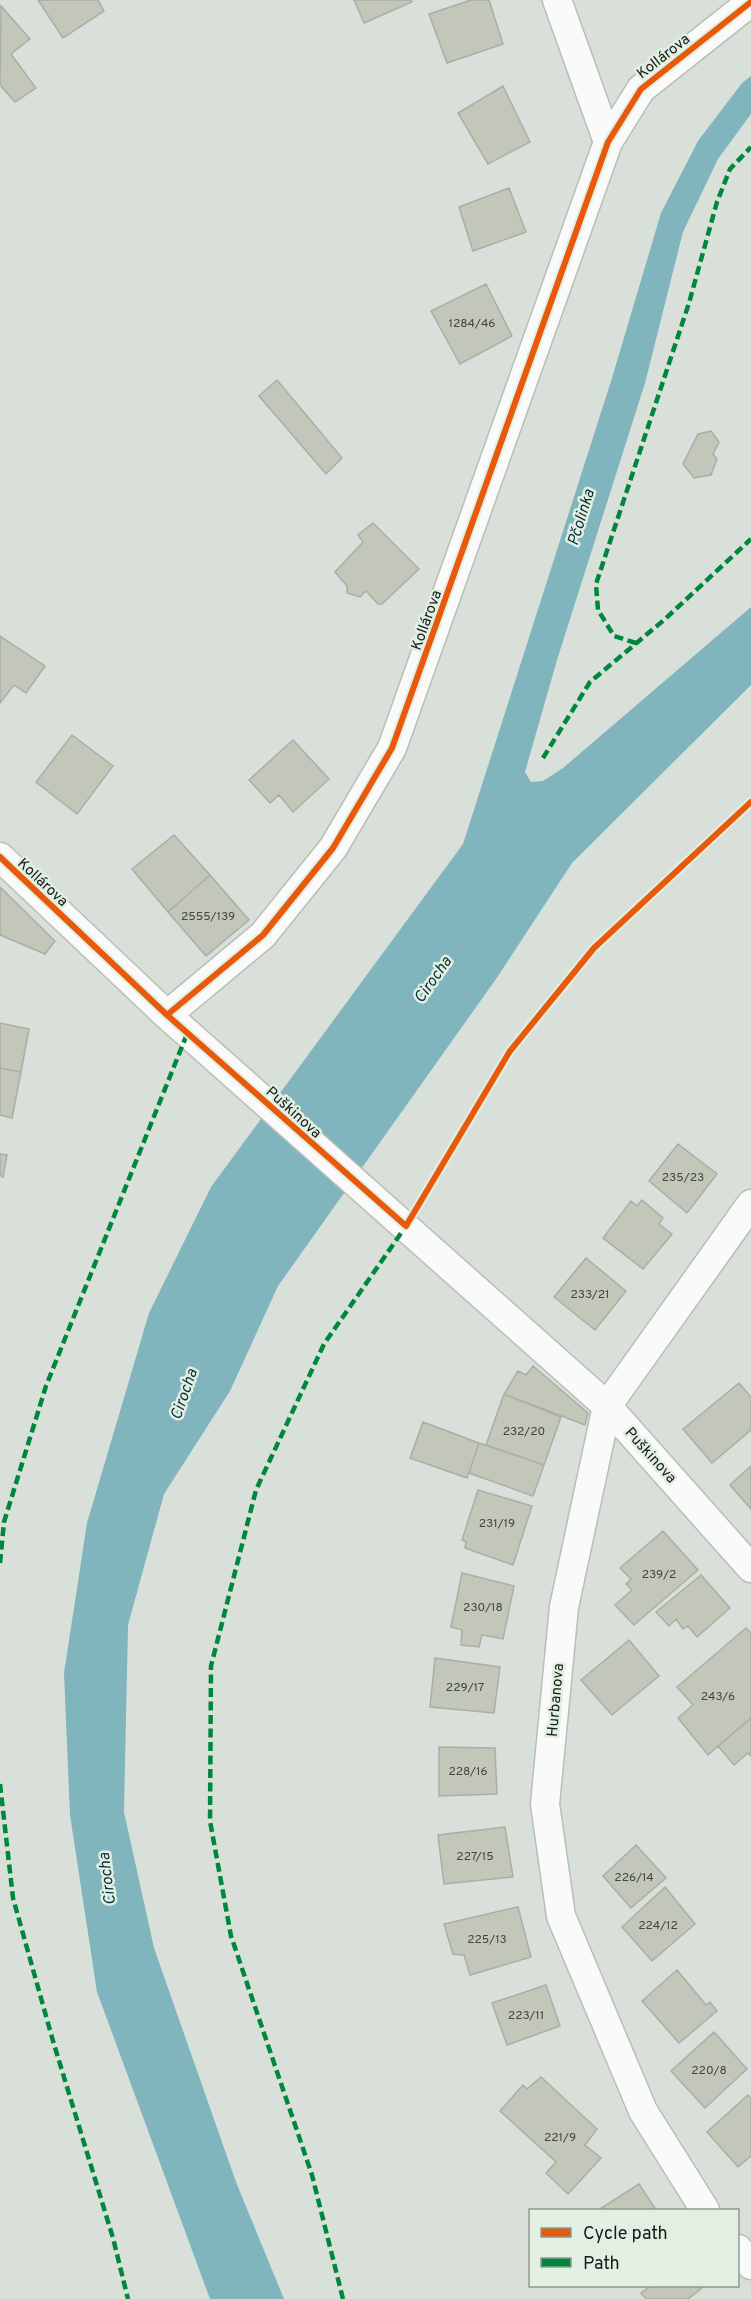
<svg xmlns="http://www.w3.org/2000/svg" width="751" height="2299" font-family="Overpass,sans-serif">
<rect width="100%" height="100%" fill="#d8e0d9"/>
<path fill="#80b5be" d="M 751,76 L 751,114 L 718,159 L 683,232 L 645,383 L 557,660 L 525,772 L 531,782 L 543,781 L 563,768 L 751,607 L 751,685 L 572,863 L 496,979 L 278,1286 L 230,1391 L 164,1494 L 128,1625 L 124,1812 L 154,1948 L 236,2182 L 284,2299 L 210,2299 L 97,1992 L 70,1815 L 64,1673 L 87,1523 L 149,1313 L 211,1187 L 463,844 L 612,378 L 661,213 L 698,141 L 742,83 Z"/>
<path fill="#c2c7b9" stroke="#aaaea8" stroke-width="1.5" d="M 38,0 L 98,0 L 104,11 L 63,38 Z
M 354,0 L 411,0 L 412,2 L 364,23 Z
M 471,0 L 489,0 L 503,44 L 447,63 L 429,14 Z
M 1,6 L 30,39 L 11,54 L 36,88 L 15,102 L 0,85 Z
M 503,86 L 530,142 L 488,164 L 458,113 Z
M 509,188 L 526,232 L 473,251 L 459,207 Z
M 486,284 L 512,336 L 460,364 L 431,311 Z
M 277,380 L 342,458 L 326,474 L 259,396 Z
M 711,431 L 719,442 L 713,454 L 717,459 L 711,475 L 694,478 L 683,464 L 698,434 Z
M 373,523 L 419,569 L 382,604 L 378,604 L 366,591 L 360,597 L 347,593 L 347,586 L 335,572 L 363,542 L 358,535 Z
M 0,636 L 45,666 L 26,693 L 14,685 L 0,703 Z
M 72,735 L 113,766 L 77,814 L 36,782 Z
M 293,740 L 329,779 L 293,812 L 279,795 L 270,803 L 249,780 Z
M 174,835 L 210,875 L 168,912 L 132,869 Z
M 210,875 L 249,920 L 206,956 L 168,912 Z
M 0,887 L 55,941 L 45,954 L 0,935 Z
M 0,1023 L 29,1029 L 21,1072 L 0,1068 Z
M 0,1068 L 21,1072 L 12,1118 L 0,1115 Z
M 678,1144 L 717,1174 L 687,1213 L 649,1181 Z
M 0,1154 L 7,1155 L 3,1177 L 0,1175 Z
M 642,1200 L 663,1218 L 659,1224 L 672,1234 L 643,1269 L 603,1238 L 631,1201 L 637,1206 Z
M 586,1258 L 626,1291 L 595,1330 L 554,1297 Z
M 533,1366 L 588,1413 L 585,1425 L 504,1394 L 518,1371 L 526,1375 Z
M 739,1383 L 751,1397 L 751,1430 L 712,1463 L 683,1429 Z
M 504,1394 L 561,1417 L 544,1465 L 486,1445 Z
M 423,1422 L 479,1443 L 467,1478 L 410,1458 Z
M 479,1443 L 544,1465 L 533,1496 L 469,1473 Z
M 751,1466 L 751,1509 L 730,1485 Z
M 478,1490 L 532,1506 L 513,1565 L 465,1548 L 466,1542 L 462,1540 Z
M 663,1531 L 698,1570 L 634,1625 L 615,1605 L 632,1590 L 626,1584 L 631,1579 L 620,1568 Z
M 462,1573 L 514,1586 L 503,1639 L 482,1635 L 479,1647 L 461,1645 L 462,1630 L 451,1627 Z
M 701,1575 L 730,1608 L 697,1637 L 688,1626 L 683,1629 L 676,1619 L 669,1626 L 656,1612 Z
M 746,1628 L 751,1633 L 751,1718 L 708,1755 L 678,1718 L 693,1705 L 677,1687 Z
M 629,1640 L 659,1676 L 612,1715 L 581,1680 Z
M 435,1658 L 500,1667 L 494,1713 L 430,1707 Z
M 751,1718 L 751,1756 L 748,1753 L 734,1765 L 718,1746 Z
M 439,1747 L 495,1748 L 497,1794 L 439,1796 Z
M 505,1827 L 513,1877 L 444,1884 L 438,1835 Z
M 636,1845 L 666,1878 L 631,1908 L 603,1876 Z
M 665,1887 L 695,1924 L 652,1961 L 622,1927 Z
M 518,1907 L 531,1957 L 470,1975 L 464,1955 L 453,1954 L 444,1924 Z
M 677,1970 L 706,2005 L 710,2002 L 717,2011 L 679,2043 L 642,2001 Z
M 546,1985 L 560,2026 L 507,2045 L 492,2003 Z
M 714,2032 L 747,2069 L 705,2108 L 671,2071 Z
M 541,2077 L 597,2129 L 585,2145 L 601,2158 L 568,2194 L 546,2173 L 556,2162 L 500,2111 L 523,2085 L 527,2089 Z
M 748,2095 L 751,2098 L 751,2156 L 738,2167 L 707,2132 Z
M 639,2184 L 656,2210 L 598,2210 Z
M 650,2286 L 704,2286 L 688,2299 L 646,2299 L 641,2293 Z"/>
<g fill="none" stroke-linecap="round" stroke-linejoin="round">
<g stroke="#b8beb8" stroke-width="31">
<path id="street" d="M 557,0 L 608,142
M 0,857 L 167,1015 L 607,1406 L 751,1568
M 167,1015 L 263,935 L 333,848 L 392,748 L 608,142 L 641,89 L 751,2
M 705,2210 L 643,2111 L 561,1916 L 545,1804 L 564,1607 L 607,1406 L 751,1204
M 738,2249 L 751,2265"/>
</g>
<use href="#street" stroke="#f9faf9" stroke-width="28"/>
<path stroke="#00873e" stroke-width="4.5" stroke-dasharray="9 4.5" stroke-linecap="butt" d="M 636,643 L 614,636 L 598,610 L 596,584 L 689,303 L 717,202 L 730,169 L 751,147
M 543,758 L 590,682 L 664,620 L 751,539
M 0,1563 L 4,1522 L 46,1386 L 187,1034
M 0,1784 L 13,1898 L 53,2041 L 113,2238 L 128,2299
M 343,2299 L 312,2175 L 231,1936 L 210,1821 L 211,1666 L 256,1490 L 324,1344 L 406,1226"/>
<g stroke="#e2f0e3" stroke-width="10">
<path id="cycleway" d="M 0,857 L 167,1015 L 406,1226 L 510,1051 L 594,948 L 751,802
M 167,1015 L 263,935 L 333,848 L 392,748 L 608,142 L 641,89 L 751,2"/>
</g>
<use href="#cycleway" stroke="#e8590c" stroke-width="6"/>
</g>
<g text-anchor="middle" stroke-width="5" stroke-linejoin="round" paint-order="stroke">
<g font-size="12" fill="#41463f">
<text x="472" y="327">1284/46</text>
<text x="208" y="920">2555/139</text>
<text x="683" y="1181">235/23</text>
<text x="590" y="1298">233/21</text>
<text x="524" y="1435">232/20</text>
<text x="497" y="1527">231/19</text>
<text x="659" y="1578">239/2</text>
<text x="483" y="1611">230/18</text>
<text x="465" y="1691">229/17</text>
<text x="718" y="1700">243/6</text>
<text x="468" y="1775">228/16</text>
<text x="475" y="1860">227/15</text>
<text x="634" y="1881">226/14</text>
<text x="658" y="1929">224/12</text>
<text x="487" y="1943">225/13</text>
<text x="526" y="2019">223/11</text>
<text x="709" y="2074">220/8</text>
<text x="560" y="2141">221/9</text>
</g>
<g font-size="15" fill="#161b16" stroke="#e2f0e3">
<text transform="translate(663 56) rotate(-38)" y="5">Kollárova</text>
<text transform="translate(426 620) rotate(-70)" y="5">Kollárova</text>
<text transform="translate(43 882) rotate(43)" y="5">Kollárova</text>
<text transform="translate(294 1112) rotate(42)" y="5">Puškinova</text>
<text transform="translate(651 1455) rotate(48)" y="5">Puškinova</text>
<text transform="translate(555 1700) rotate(-85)" y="5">Hurbanova</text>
</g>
<g font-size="16" font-style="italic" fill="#0b2f36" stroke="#e2f0e3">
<text transform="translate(580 517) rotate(-73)" y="6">Pčolinka</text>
<text transform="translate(432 979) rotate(-55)" y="6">Cirocha</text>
<text transform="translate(183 1394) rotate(-71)" y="6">Cirocha</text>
<text transform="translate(106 1879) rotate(-97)" y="6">Cirocha</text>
</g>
</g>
<rect x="529" y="2209" width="210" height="78" fill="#e2f0e3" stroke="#909b91" stroke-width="1.5"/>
<rect x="541" y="2228" width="30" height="9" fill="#e8590c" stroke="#909b91" stroke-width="1.5"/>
<text x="583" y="2239" font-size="18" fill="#161b16">Cycle path</text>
<rect x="541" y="2258" width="30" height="9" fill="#00873e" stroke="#909b91" stroke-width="1.5"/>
<text x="583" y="2269" font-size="18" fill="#161b16">Path</text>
</svg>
